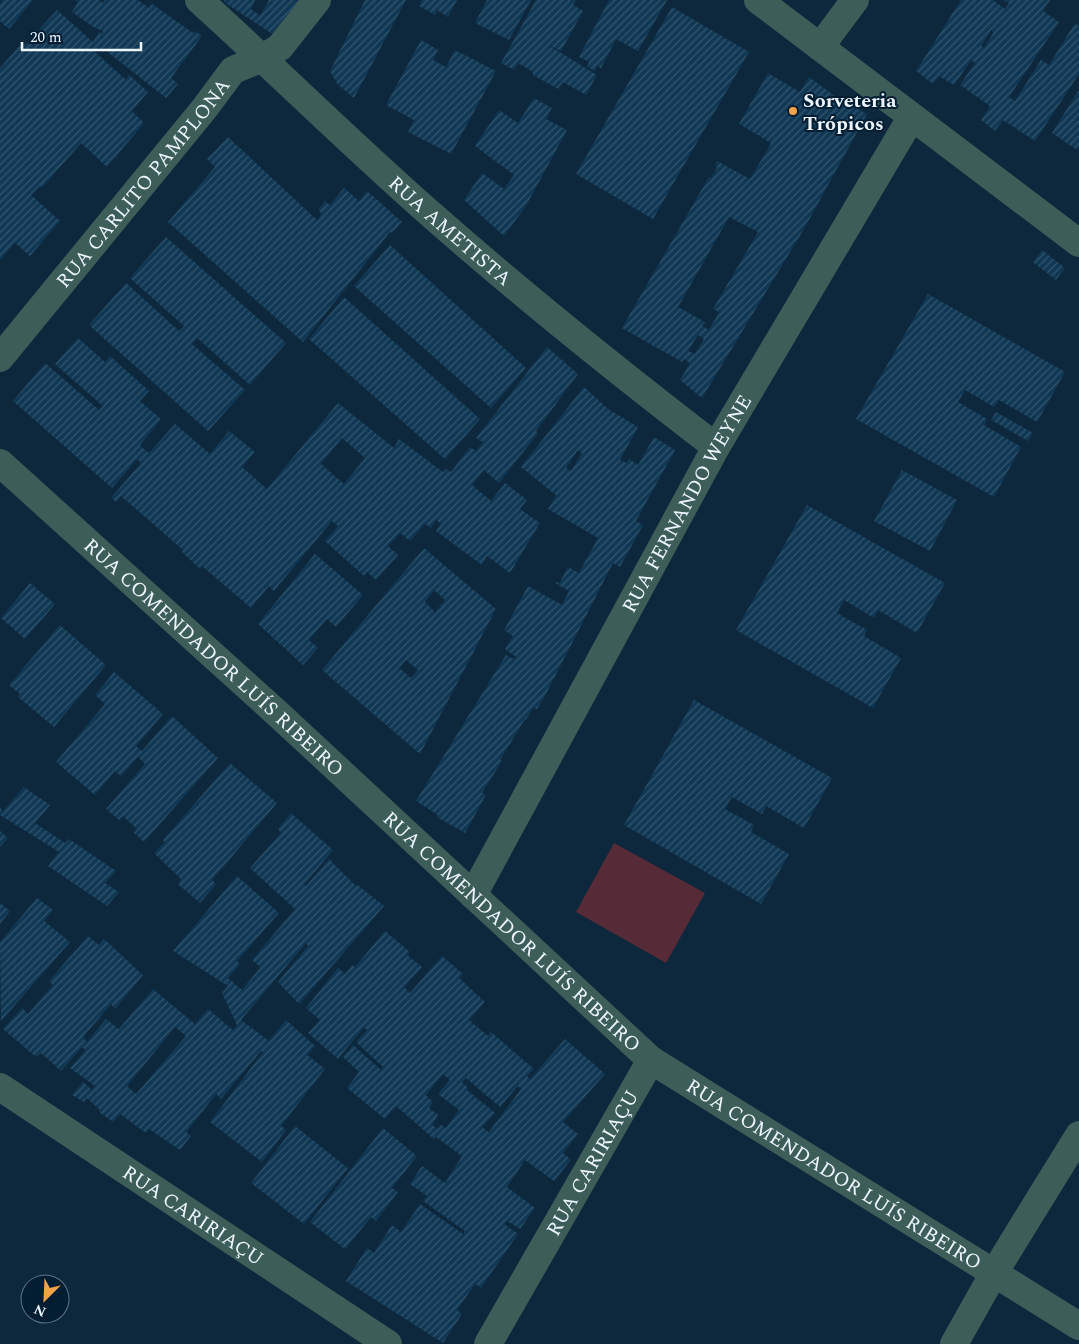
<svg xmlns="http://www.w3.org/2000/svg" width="1079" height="1344" font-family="Spectral,serif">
<defs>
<pattern id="building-hatch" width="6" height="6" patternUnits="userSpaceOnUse" patternTransform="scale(1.25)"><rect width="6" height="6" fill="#103855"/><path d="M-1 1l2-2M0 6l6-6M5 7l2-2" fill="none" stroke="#33556e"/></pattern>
</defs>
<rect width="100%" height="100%" fill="#0d283c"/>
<path fill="#562a36" d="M 614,843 L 705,893 L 666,963 L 576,912 Z"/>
<path fill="url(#building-hatch)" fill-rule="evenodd" d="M 3,0 L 33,0 L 9,29 L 0,21 L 0,4 Z
M 75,0 L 99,0 L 103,3 L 105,0 L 138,0 L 149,8 L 152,4 L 193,33 L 195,31 L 202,36 L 171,78 L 178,84 L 166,98 L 105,50 L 104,52 L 99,48 L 95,52 L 126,80 L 129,75 L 148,92 L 132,111 L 144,123 L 107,167 L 81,143 L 42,188 L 40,186 L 31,195 L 60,221 L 30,256 L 15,243 L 0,260 L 0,68 L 23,42 L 25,45 L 57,10 L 93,42 L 99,32 L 102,34 L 103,31 L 95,28 L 72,12 L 78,2 Z
M 225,0 L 255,0 L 251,9 L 260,16 L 269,0 L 300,0 L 280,39 L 224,2 Z
M 365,0 L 406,0 L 354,98 L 337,84 L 330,71 Z
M 422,0 L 457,0 L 448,17 L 437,10 L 435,15 L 419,6 Z
M 487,0 L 531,0 L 509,40 L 475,23 Z
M 536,0 L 576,0 L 573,5 L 583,11 L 561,51 L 548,45 L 597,75 L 586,95 L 563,82 L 558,89 L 533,75 L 533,72 L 518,63 L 514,70 L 501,63 Z
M 609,0 L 667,0 L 638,51 L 616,39 L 601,68 L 597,66 L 595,71 L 587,67 L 589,62 L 579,57 Z
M 961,0 L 993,0 L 1005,9 L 1009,3 L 1004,0 L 1050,0 L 1043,11 L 1059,22 L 1009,97 L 1015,101 L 1041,60 L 1049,65 L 1075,23 L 1079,26 L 1079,74 L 1035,141 L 1003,120 L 995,131 L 981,120 L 990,106 L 960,85 L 975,63 L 971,60 L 954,85 L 939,76 L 933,84 L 916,71 ZM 992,29 L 993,33 L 984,48 L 981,46 Z
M 672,7 L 749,52 L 653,219 L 576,174 Z
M 421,40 L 438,50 L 433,60 L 446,67 L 455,50 L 496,71 L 451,154 L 408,132 L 414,120 L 386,105 Z
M 768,73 L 800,92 L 809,77 L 836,97 L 867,114 L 804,229 L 702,398 L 680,380 L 690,363 L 684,359 L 682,362 L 622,328 L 709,177 L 711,178 L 717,168 L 715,166 L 717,161 L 750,179 L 769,147 L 771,143 L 739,124 ZM 729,217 L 758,232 L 713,309 L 719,312 L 709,330 L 702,326 L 705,322 L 678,307 ZM 698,335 L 704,339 L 695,354 L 688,351 Z
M 1079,90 L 1079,146 L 1077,150 L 1052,133 Z
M 534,98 L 552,108 L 546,119 L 567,130 L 526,206 L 504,236 L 464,200 L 482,173 L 504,189 L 514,175 L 475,146 L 499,110 L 518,123 Z
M 228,137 L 317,220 L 322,214 L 318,210 L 325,201 L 330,205 L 344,188 L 359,201 L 367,191 L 402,222 L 392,233 L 390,232 L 303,342 L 168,222 L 215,167 L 207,159 Z
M 166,237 L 286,343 L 250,385 L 197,338 L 192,344 L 245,390 L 208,431 L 89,325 L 126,283 L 179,331 L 184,326 L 130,278 Z
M 390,245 L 526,368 L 491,408 L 354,286 Z
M 1042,250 L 1065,268 L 1056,280 L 1033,262 Z
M 928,294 L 1065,372 L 1037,422 L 999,400 L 994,407 L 965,390 L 958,402 L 987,419 L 984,425 L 1021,447 L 994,497 L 856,419 Z
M 344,297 L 480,419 L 445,459 L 309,339 Z
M 78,338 L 105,362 L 110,356 L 149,391 L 140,401 L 161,419 L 140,445 L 145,450 L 149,453 L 175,424 L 210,454 L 229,431 L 255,452 L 242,467 L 267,489 L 338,403 L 394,448 L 399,439 L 443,472 L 446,469 L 451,472 L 470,447 L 476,451 L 483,442 L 476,438 L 547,347 L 578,374 L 536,431 L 538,433 L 499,483 L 484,470 L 472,485 L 491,501 L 505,483 L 527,500 L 520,509 L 540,523 L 510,573 L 487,556 L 482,565 L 436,531 L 441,524 L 436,520 L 431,528 L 425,524 L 410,541 L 400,533 L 388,546 L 398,555 L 376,580 L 367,572 L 364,576 L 325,541 L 338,526 L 332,521 L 274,591 L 269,586 L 251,608 L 202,566 L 200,569 L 182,552 L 183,550 L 121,496 L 116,502 L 111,498 L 141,463 L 137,459 L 112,488 L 13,401 L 45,363 L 99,410 L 103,406 L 55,364 ZM 342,438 L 365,458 L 344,484 L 321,464 Z
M 584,387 L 608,409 L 638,427 L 620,460 L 627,463 L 629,459 L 638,465 L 654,437 L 675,450 L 636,521 L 643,525 L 620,567 L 613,563 L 546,694 L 537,709 L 533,708 L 526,720 L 525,719 L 500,760 L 502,761 L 482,793 L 486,795 L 465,833 L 437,817 L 438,815 L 416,801 L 506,655 L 514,659 L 516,657 L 505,649 L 513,636 L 504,630 L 528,586 L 562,605 L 569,591 L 555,583 L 560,582 L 568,567 L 579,573 L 598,538 L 548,509 L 556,495 L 521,467 ZM 578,450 L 582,453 L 571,471 L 566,468 Z
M 996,412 L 1033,433 L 1028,441 L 991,420 Z
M 902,470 L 957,500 L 930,551 L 874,521 Z
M 807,505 L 945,583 L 917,633 L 878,610 L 874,618 L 844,600 L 837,613 L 867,630 L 864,636 L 901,658 L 873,708 L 736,630 Z
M 424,548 L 496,609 L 420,754 L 322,670 ZM 434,590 L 445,600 L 435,612 L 425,602 ZM 406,660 L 418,670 L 411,678 L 399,668 Z
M 315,554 L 363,595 L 336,627 L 327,619 L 309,640 L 318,648 L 303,665 L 258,624 Z
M 30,583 L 55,604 L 25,639 L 1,618 Z
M 60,625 L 106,665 L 54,727 L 18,697 L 20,694 L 9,685 Z
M 114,672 L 163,714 L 136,746 L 142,751 L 172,716 L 218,758 L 144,842 L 134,833 L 137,829 L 123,816 L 119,820 L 106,809 L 145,764 L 138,757 L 121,776 L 115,771 L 95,795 L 56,762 L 105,704 L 95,695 Z
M 694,700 L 832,778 L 804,828 L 766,806 L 762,814 L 732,797 L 725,809 L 754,825 L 751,832 L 789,854 L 761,904 L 624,825 Z
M 230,763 L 277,803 L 212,880 L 216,884 L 200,903 L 178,884 L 181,879 L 154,853 L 165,842 L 163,840 Z
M 24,787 L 50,805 L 35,823 L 65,843 L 69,839 L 116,871 L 105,883 L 119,892 L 107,906 L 48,866 L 59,852 L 0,815 L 0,808 L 3,811 Z
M 291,813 L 333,850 L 304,885 L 306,886 L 329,859 L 355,885 L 359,886 L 384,906 L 299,1004 L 278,982 L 308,946 L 306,943 L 241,1020 L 269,1041 L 286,1020 L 315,1046 L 307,1055 L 325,1069 L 281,1126 L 286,1130 L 262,1162 L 210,1122 L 263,1052 L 261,1051 L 221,1099 L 216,1094 L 186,1132 L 191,1136 L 180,1150 L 149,1129 L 146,1133 L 120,1114 L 113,1122 L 99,1112 L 100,1110 L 87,1098 L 84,1102 L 72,1095 L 83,1082 L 92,1090 L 95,1086 L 70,1068 L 86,1050 L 82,1047 L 61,1071 L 41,1053 L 36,1057 L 3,1029 L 22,1008 L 28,1014 L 53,985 L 49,981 L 88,936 L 99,945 L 104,939 L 143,975 L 115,1009 L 111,1004 L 83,1037 L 87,1042 L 106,1019 L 119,1029 L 153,989 L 195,1024 L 208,1009 L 233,1030 L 237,1025 L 222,993 L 228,986 L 173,951 L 237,876 L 279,913 L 237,961 L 240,964 L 228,978 L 242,990 L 259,969 L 259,966 L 252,960 L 295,909 L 250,868 L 281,833 L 278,829 ZM 175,1027 L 186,1036 L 136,1094 L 127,1086 Z
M 0,831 L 8,838 L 0,847 Z
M 37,898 L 53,910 L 44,921 L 70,942 L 1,1021 L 0,942 Z
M 0,903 L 10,911 L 0,924 Z
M 385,931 L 410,952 L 407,955 L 422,967 L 404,987 L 410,993 L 442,956 L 463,974 L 459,978 L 485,1002 L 469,1020 L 488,1036 L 491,1032 L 534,1069 L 527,1076 L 530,1079 L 565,1039 L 605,1074 L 563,1122 L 578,1134 L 563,1153 L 571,1160 L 554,1181 L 525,1160 L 507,1187 L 535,1208 L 520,1229 L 507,1221 L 504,1224 L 518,1234 L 481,1288 L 475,1284 L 457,1310 L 462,1314 L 443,1343 L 346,1281 L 367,1248 L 374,1253 L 392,1225 L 401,1232 L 420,1204 L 463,1234 L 465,1231 L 423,1201 L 427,1196 L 410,1184 L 422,1166 L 445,1183 L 462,1156 L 436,1137 L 434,1139 L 396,1106 L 385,1119 L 347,1088 L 359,1072 L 343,1057 L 353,1045 L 381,1070 L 383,1067 L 356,1042 L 367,1030 L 364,1027 L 338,1059 L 308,1033 L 320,1020 L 306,1008 L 338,968 L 345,974 L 352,965 L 355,967 ZM 443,1074 L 450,1080 L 438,1094 L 459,1110 L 446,1128 L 441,1125 L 438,1129 L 432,1125 L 438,1115 L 429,1108 L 433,1102 L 426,1095 ZM 466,1078 L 500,1107 L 518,1086 L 521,1089 L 489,1132 L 482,1127 L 495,1113 L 467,1090 L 468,1088 L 462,1082 Z
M 295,1126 L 348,1168 L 304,1224 L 251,1183 Z
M 383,1128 L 417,1156 L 392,1188 L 398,1192 L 376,1221 L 371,1217 L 345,1249 L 310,1222 Z"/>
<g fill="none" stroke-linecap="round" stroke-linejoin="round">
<g stroke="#3d5d58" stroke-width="28">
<path id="s1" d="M 199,0 C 275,69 349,142 426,210 C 520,293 617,371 716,447"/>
<path d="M 758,0 L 1079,243"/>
<path d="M 820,47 L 855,0"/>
<path id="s2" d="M 0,358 L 204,109 L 233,70 L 263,58 L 280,47 L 317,0"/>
<path id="s3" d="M 0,463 L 279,715 L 651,1060 L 1079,1326"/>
<path id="s4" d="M 473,895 L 716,447 L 911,118"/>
<path id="s5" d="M 0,1087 L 388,1344"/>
<path id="s6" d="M 488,1344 L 651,1060"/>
<path d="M 954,1344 L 994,1273 L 1079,1135"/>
</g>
</g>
<circle fill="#f6a248" stroke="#031e32" stroke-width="2" cx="793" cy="111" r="5"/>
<g text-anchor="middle" stroke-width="4" stroke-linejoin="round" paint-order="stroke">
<g font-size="20" font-weight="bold" fill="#edf6ff" stroke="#031e32" text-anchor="start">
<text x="803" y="107">Sorveteria<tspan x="803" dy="23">Trópicos</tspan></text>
</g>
<g font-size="20" fill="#edf6ff" stroke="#031e32">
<text dy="7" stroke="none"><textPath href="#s2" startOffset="226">RUA CARLITO PAMPLONA</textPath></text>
<text dy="7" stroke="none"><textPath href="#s1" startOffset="341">RUA AMETISTA</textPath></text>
<text dy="7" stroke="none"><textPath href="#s4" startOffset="446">RUA FERNANDO WEYNE</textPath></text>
<text dy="7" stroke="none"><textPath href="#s3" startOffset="289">RUA COMENDADOR LUÍS RIBEIRO</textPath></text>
<text dy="7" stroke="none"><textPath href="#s3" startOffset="694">RUA COMENDADOR LUÍS RIBEIRO</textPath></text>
<text dy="7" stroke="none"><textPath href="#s6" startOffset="209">RUA CARIRIAÇU</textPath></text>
<text dy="7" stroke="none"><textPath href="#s3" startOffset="1099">RUA COMENDADOR LUÍS RIBEIRO</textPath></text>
<text dy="7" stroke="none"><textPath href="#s5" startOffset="232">RUA CARIRIAÇU</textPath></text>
</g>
</g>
<g transform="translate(45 1299) rotate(204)"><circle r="24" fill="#031e32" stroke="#617484"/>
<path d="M0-4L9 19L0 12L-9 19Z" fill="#f6a248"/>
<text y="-8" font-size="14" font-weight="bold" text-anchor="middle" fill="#edf6ff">N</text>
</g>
<path d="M22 42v8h119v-8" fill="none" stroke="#edf6ff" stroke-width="2.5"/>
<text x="30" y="42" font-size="15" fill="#edf6ff" stroke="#031e32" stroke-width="4" paint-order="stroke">20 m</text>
</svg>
